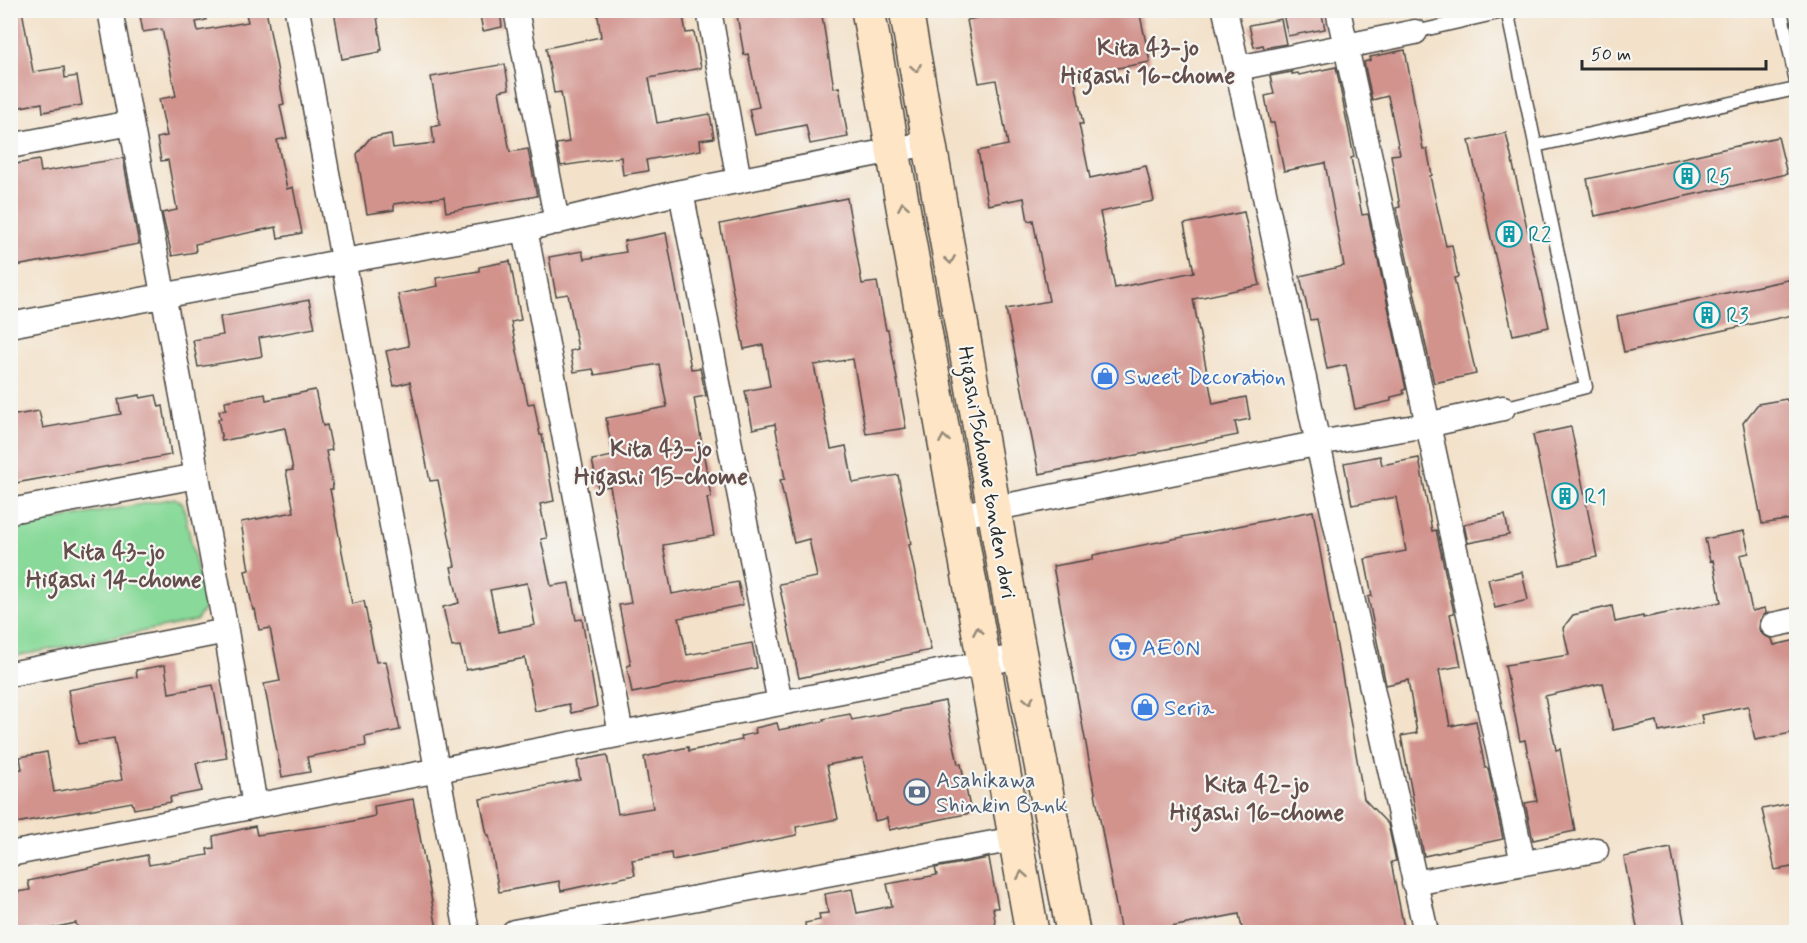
<svg xmlns="http://www.w3.org/2000/svg" width="1807" height="943" font-family="Mynerve,sans-serif">
<rect width="100%" height="100%" fill="#f6f6f2"/>
<filter id="ink" filterUnits="userSpaceOnUse"><feTurbulence type="fractalNoise" baseFrequency=".0167" numOctaves="2"/><feDisplacementMap in="SourceGraphic" scale="12" xChannelSelector="R" yChannelSelector="G"/><feConvolveMatrix kernelMatrix="1 2 1 2 8 2 1 2 1" color-interpolation-filters="sRGB"/></filter>
<filter id="wash" filterUnits="userSpaceOnUse"><feTurbulence type="fractalNoise" baseFrequency=".008" numOctaves="4" result="noise"/><feDisplacementMap in="SourceGraphic" scale="24" xChannelSelector="R" yChannelSelector="G"/><feGaussianBlur stdDeviation="1.35" result="paint"/><feColorMatrix in="noise" values="0 0 0 0 0 0 0 0 0 0 0 0 0 0 0 0 0 1.4 0 .05"/><feComposite in="paint" operator="in"/></filter>
<g filter="url(#wash)">
<rect width="100%" height="100%" fill="#f3e1c9"/>
<path fill="#89da9a" stroke="#5a8262" stroke-width="1.5" d="M 175,498 L 183,504 L 205,608 L 196,621 L 11,657 L 11,528 Z"/>
<g id="blocks">
<path fill="#d2938d" fill-rule="evenodd" d="M 10,10 L 22,10 L 33,72 L 64,67 L 65,78 L 77,76 L 82,105 L 43,112 L 42,103 L 10,109 Z
M 139,10 L 205,10 L 206,20 L 196,22 L 198,31 L 248,22 L 245,10 L 266,10 L 284,104 L 280,105 L 287,138 L 277,140 L 287,189 L 293,187 L 302,233 L 278,238 L 276,227 L 195,244 L 196,252 L 172,256 L 162,213 L 177,210 L 168,160 L 161,161 L 157,138 L 167,136 L 159,99 L 176,96 L 162,29 L 143,32 Z
M 334,10 L 376,10 L 382,50 L 380,50 L 380,52 L 342,59 Z
M 479,10 L 500,10 L 502,27 L 483,31 Z
M 597,10 L 682,10 L 686,33 L 694,32 L 701,68 L 649,78 L 657,123 L 710,114 L 714,138 L 700,140 L 701,150 L 646,160 L 648,171 L 623,175 L 621,157 L 561,166 L 556,144 L 569,142 L 561,92 L 554,93 L 546,48 L 601,37 Z
M 736,10 L 821,10 L 834,88 L 839,87 L 848,137 L 810,144 L 806,125 L 755,135 L 749,109 L 759,107 L 748,54 L 744,55 Z
M 1013,10 L 1139,10 L 1150,62 L 1074,76 L 1083,124 L 1079,124 L 1090,178 L 1146,166 L 1154,201 L 1100,212 L 1115,288 L 1194,272 L 1184,224 L 1244,212 L 1260,285 L 1193,299 L 1213,404 L 1246,397 L 1250,419 L 1235,422 L 1238,435 L 1039,474 L 1006,309 L 1049,301 L 1033,220 L 1028,221 L 1024,198 L 988,205 L 978,151 L 1008,145 L 996,80 L 979,83 L 967,20 Z
M 1282,10 L 1321,10 L 1325,29 L 1288,36 Z
M 1281,19 L 1286,44 L 1264,48 L 1263,45 L 1254,47 L 1249,25 Z
M 1405,50 L 1423,149 L 1427,149 L 1432,175 L 1430,176 L 1446,246 L 1452,245 L 1458,277 L 1454,278 L 1476,374 L 1434,383 L 1396,208 L 1400,207 L 1391,155 L 1400,154 L 1388,96 L 1372,100 L 1364,62 L 1371,60 L 1370,57 Z
M 505,64 L 509,89 L 499,91 L 510,152 L 528,149 L 537,196 L 446,212 L 444,197 L 394,204 L 394,210 L 367,214 L 357,154 L 370,138 L 391,134 L 393,148 L 434,143 L 432,127 L 440,125 L 431,77 Z
M 1336,67 L 1354,157 L 1351,158 L 1362,215 L 1368,214 L 1406,389 L 1403,390 L 1404,394 L 1391,397 L 1391,401 L 1355,409 L 1346,365 L 1327,369 L 1317,319 L 1310,320 L 1300,276 L 1344,266 L 1325,163 L 1284,171 L 1274,123 L 1270,123 L 1265,96 L 1274,94 L 1270,76 L 1292,72 L 1292,74 L 1298,73 L 1299,75 Z
M 1506,133 L 1549,327 L 1513,335 L 1469,141 Z
M 1778,137 L 1787,174 L 1595,216 L 1587,179 Z
M 123,158 L 139,244 L 10,267 L 10,165 L 39,160 L 41,172 Z
M 847,198 L 862,284 L 877,282 L 886,330 L 888,330 L 906,428 L 866,434 L 853,359 L 814,365 L 831,449 L 846,446 L 853,483 L 898,475 L 911,544 L 909,545 L 931,650 L 799,678 L 779,584 L 817,577 L 809,539 L 794,543 L 780,480 L 785,479 L 775,424 L 753,429 L 745,391 L 770,386 L 763,345 L 744,349 L 720,224 Z
M 666,233 L 691,369 L 700,368 L 706,396 L 694,398 L 711,497 L 707,498 L 714,536 L 663,545 L 672,594 L 738,582 L 743,605 L 679,618 L 687,655 L 752,643 L 757,668 L 632,693 L 627,666 L 631,665 L 619,605 L 631,603 L 610,486 L 598,488 L 592,460 L 613,456 L 606,418 L 667,407 L 659,364 L 595,375 L 593,369 L 574,372 L 570,351 L 578,349 L 568,294 L 556,296 L 549,257 L 582,251 L 584,259 L 626,252 L 624,241 Z
M 510,261 L 521,320 L 511,322 L 528,404 L 534,403 L 540,435 L 542,435 L 554,501 L 540,504 L 547,538 L 541,539 L 551,586 L 569,583 L 576,620 L 582,619 L 597,707 L 571,713 L 569,704 L 535,711 L 525,658 L 466,670 L 460,646 L 452,647 L 443,607 L 459,603 L 451,567 L 455,566 L 438,480 L 430,481 L 410,382 L 394,386 L 386,351 L 409,346 L 398,294 L 438,286 L 436,278 L 479,271 L 479,267 ZM 527,583 L 535,625 L 499,632 L 490,590 Z
M 1797,278 L 1797,314 L 1624,352 L 1617,316 Z
M 309,300 L 315,328 L 259,338 L 262,356 L 258,357 L 198,367 L 193,340 L 223,335 L 220,317 Z
M 315,390 L 323,426 L 327,425 L 332,450 L 326,451 L 333,489 L 330,489 L 352,604 L 364,601 L 376,662 L 386,661 L 400,730 L 365,737 L 366,746 L 307,757 L 310,772 L 282,777 L 264,684 L 280,681 L 270,628 L 259,630 L 255,609 L 253,610 L 245,571 L 249,570 L 241,522 L 294,512 L 286,471 L 293,470 L 285,428 L 222,441 L 218,419 L 221,419 L 219,411 L 226,409 L 225,401 L 265,394 L 266,400 Z
M 140,395 L 140,398 L 156,395 L 159,407 L 163,406 L 171,455 L 10,484 L 10,416 L 39,411 L 43,428 L 121,414 L 118,399 Z
M 1786,399 L 1795,411 L 1797,421 L 1797,518 L 1762,524 L 1743,423 L 1758,404 Z
M 1571,427 L 1597,557 L 1560,565 L 1533,435 Z
M 1380,456 L 1382,465 L 1419,458 L 1432,531 L 1436,530 L 1454,613 L 1450,614 L 1461,666 L 1439,670 L 1450,726 L 1476,721 L 1485,768 L 1488,768 L 1503,839 L 1424,856 L 1401,736 L 1417,733 L 1408,680 L 1386,685 L 1368,597 L 1372,596 L 1365,559 L 1406,551 L 1396,497 L 1352,505 L 1344,463 Z
M 1313,511 L 1364,799 L 1388,824 L 1396,861 L 1391,862 L 1405,933 L 1243,933 L 1239,914 L 1140,933 L 1121,933 L 1053,566 L 1093,559 L 1093,555 Z
M 1505,515 L 1509,535 L 1468,543 L 1464,524 Z
M 1744,531 L 1749,553 L 1740,555 L 1752,611 L 1765,608 L 1766,613 L 1760,620 L 1759,629 L 1763,635 L 1772,639 L 1774,645 L 1797,640 L 1797,732 L 1755,740 L 1748,706 L 1701,715 L 1703,723 L 1659,732 L 1657,721 L 1613,730 L 1603,683 L 1545,696 L 1556,750 L 1560,749 L 1575,831 L 1533,840 L 1525,803 L 1537,801 L 1525,740 L 1520,741 L 1505,665 L 1569,655 L 1563,628 L 1573,615 L 1612,606 L 1615,622 L 1643,616 L 1643,618 L 1721,602 L 1713,560 L 1710,561 L 1705,539 Z
M 1522,572 L 1528,600 L 1495,608 L 1488,579 Z
M 165,665 L 169,693 L 213,685 L 227,758 L 196,763 L 202,791 L 170,797 L 171,802 L 134,809 L 132,802 L 10,824 L 10,771 L 22,769 L 20,757 L 47,752 L 54,792 L 122,780 L 114,738 L 78,744 L 68,690 L 137,677 L 136,670 Z
M 945,701 L 958,764 L 961,764 L 971,813 L 889,830 L 887,818 L 875,821 L 863,758 L 827,765 L 838,819 L 796,827 L 797,835 L 672,860 L 671,853 L 632,860 L 635,875 L 561,891 L 559,881 L 499,892 L 489,835 L 487,835 L 480,799 L 580,779 L 577,761 L 607,755 L 618,814 L 653,808 L 644,757 L 688,747 L 689,751 L 742,740 L 741,736 L 756,733 L 755,728 L 777,723 L 779,730 L 824,721 L 823,719 L 850,714 L 852,720 Z
M 413,799 L 437,929 L 420,933 L 109,933 L 108,926 L 78,931 L 76,923 L 38,931 L 38,929 L 10,933 L 10,893 L 30,890 L 28,881 L 147,855 L 149,865 L 208,855 L 207,849 L 214,848 L 213,836 L 255,826 L 257,835 L 344,823 L 375,816 L 374,806 Z
M 1797,802 L 1797,866 L 1775,870 L 1762,809 Z
M 1671,848 L 1686,933 L 1638,933 L 1624,857 Z
M 989,858 L 998,908 L 993,908 L 997,933 L 806,933 L 805,923 L 820,920 L 819,914 L 828,913 L 825,894 L 852,889 L 857,913 L 892,906 L 887,884 L 937,875 L 935,868 Z"/>
</g>
</g>
<g filter="url(#ink)">
<use href="#blocks" fill-opacity="0" stroke="#494643" stroke-width="1.5"/>
<g fill="none" stroke-linecap="round" stroke-linejoin="round">
<g stroke="#494643" stroke-width="15">
<path id="lane" d="M 1781,10 L 1796,82
M 1415,32 L 1507,11
M 1535,146 L 1796,89
M 1503,408 L 1586,387 L 1507,10"/>
</g>
<g stroke="#494643" stroke-width="27">
<path id="street" d="M 110,10 L 226,631 L 255,806
M 297,10 L 467,932
M 516,10 L 557,222
M 709,10 L 739,181
M 1225,10 L 1318,444 L 1426,932
M 1338,10 L 1523,863
M 1238,68 L 1415,32
M 10,146 L 131,123
M 681,192 L 780,703
M 525,229 L 621,734
M 10,325 L 366,257 L 525,229 L 681,192 L 929,143
M 10,511 L 197,476
M 957,516 L 1330,441 L 1427,425 L 1503,408
M 1773,625 L 1796,620
M 10,674 L 226,631
M 10,854 L 1020,656
M 1414,883 L 1596,850
M 514,932 L 1015,839"/>
</g>
<g stroke="#494643" stroke-width="36">
<path id="secondary" d="M 868,10 L 1032,932
M 906,10 L 1014,623 L 1073,932"/>
</g>
<use href="#lane" stroke="#fff" stroke-width="12"/>
<use href="#street" stroke="#fff" stroke-width="24"/>
<use href="#secondary" stroke="#fde5c5" stroke-width="33"/>
</g>
<defs><path id="oneway-chevron" d="M-2-3.5L2.5 0L-2 3.5" fill="none" stroke-width="1.6" stroke-linecap="round" stroke-linejoin="round" transform="scale(1.5)"/></defs>
<g stroke="#948878">
<use href="#oneway-chevron" transform="translate(916 68) rotate(80)"/>
<use href="#oneway-chevron" transform="translate(903 206) rotate(-100)"/>
<use href="#oneway-chevron" transform="translate(950 260) rotate(80)"/>
<use href="#oneway-chevron" transform="translate(944 439) rotate(-100)"/>
<use href="#oneway-chevron" transform="translate(978 631) rotate(-100)"/>
<use href="#oneway-chevron" transform="translate(1029 700) rotate(79)"/>
<use href="#oneway-chevron" transform="translate(1022 875) rotate(-100)"/>
</g>
</g>
<defs>
<g id="building-ring" transform="scale(1.35)"><circle r="9.5" fill="#f6f6f2" stroke="#0f9aa8" stroke-width="1.5"/><path d="M-4-6H4V6H1V3H-1V6H-4ZM-2.5-4.3h1.7v1.8h-1.7ZM.8-4.3h1.7v1.8H.8ZM-2.5-1h1.7V.8h-1.7ZM.8-1h1.7V.8H.8Z" fill="#0f9aa8"/></g>
<g id="shop-ring" transform="scale(1.35)"><circle r="9.5" fill="#f6f6f2" stroke="#3f7fe0" stroke-width="1.5"/><path d="M-5-2.5h2.3a2.7 3.5 0 0 1 5.4 0H5L5.5 6h-11ZM-1.5-2.5h3a1.5 2.3 0 0 0-3 0Z" fill="#3f7fe0"/></g>
<g id="supermarket-ring" transform="scale(1.35)"><circle r="9.5" fill="#f6f6f2" stroke="#3f7fe0" stroke-width="1.5"/><path d="M-6-5.5h2.5l.6 2H6L4.5 2H-2.5L-4.4-4H-6ZM-1.5 3.2a1.3 1.3 0 1 0 .1 0ZM3 3.2a1.3 1.3 0 1 0 .1 0Z" fill="#3f7fe0"/></g>
<g id="bank-ring" transform="scale(1.35)"><circle r="9.5" fill="#f6f6f2" stroke="#5c6f8a" stroke-width="1.5"/><path d="M-6-4H6V4H-6ZM0-2.3a2.3 2.3 0 1 0 0 4.6a2.3 2.3 0 1 0 0-4.6Z" fill="#5c6f8a"/></g>
</defs>
<g fill-rule="evenodd">
<use href="#building-ring" x="1687" y="176"/>
<use href="#building-ring" x="1509" y="234"/>
<use href="#building-ring" x="1707" y="315"/>
<use href="#shop-ring" x="1105" y="376"/>
<use href="#building-ring" x="1565" y="496"/>
<use href="#supermarket-ring" x="1123" y="647"/>
<use href="#shop-ring" x="1145" y="707"/>
<use href="#bank-ring" x="917" y="792"/>
</g>
<g text-anchor="middle" stroke-width="4.5" stroke-linejoin="round" paint-order="stroke">
<g font-size="22" fill="#0d838f" stroke="#f6f6f2" text-anchor="start">
<text x="1706" y="184">R5</text>
<text x="1528" y="242">R2</text>
<text x="1726" y="323">R3</text>
<text x="1584" y="504">R1</text>
</g>
<g font-size="22" fill="#366cbe" stroke="#f6f6f2" text-anchor="start">
<text x="1124" y="384">Sweet Decoration</text>
<text x="1142" y="655">AEON</text>
<text x="1164" y="715">Seria</text>
</g>
<g font-size="22" fill="#2b2b2b" stroke="#f6f6f2">
<text transform="translate(988 472) rotate(80)" y="8">Higashi15chome tonden dori</text>
</g>
<g font-size="22" fill="#4e5e75" stroke="#f6f6f2" text-anchor="start">
<text x="936" y="787">Asahikawa<tspan x="936" dy="25">Shinkin Bank</tspan></text>
</g>
<g font-size="24" font-weight="bold" fill="#654f4d" stroke="#f6f6f2">
<text x="1148" y="55">Kita 43-jo<tspan x="1148" dy="28">Higashi 16-chome</tspan></text>
<text x="661" y="456">Kita 43-jo<tspan x="661" dy="28">Higashi 15-chome</tspan></text>
<text x="114" y="559">Kita 43-jo<tspan x="114" dy="28">Higashi 14-chome</tspan></text>
<text x="1257" y="792">Kita 42-jo<tspan x="1257" dy="28">Higashi 16-chome</tspan></text>
</g>
</g>
<rect width="1807" height="943" fill="none" stroke="#f6f6f2" stroke-width="36"/>
<path d="M1582 60v9h184v-9" fill="none" stroke="#2b2b2b" stroke-width="3"/>
<text x="1591" y="60" font-size="18" fill="#2b2b2b" stroke="#f6f6f2" stroke-width="4.5" paint-order="stroke">50 m</text>
</svg>
